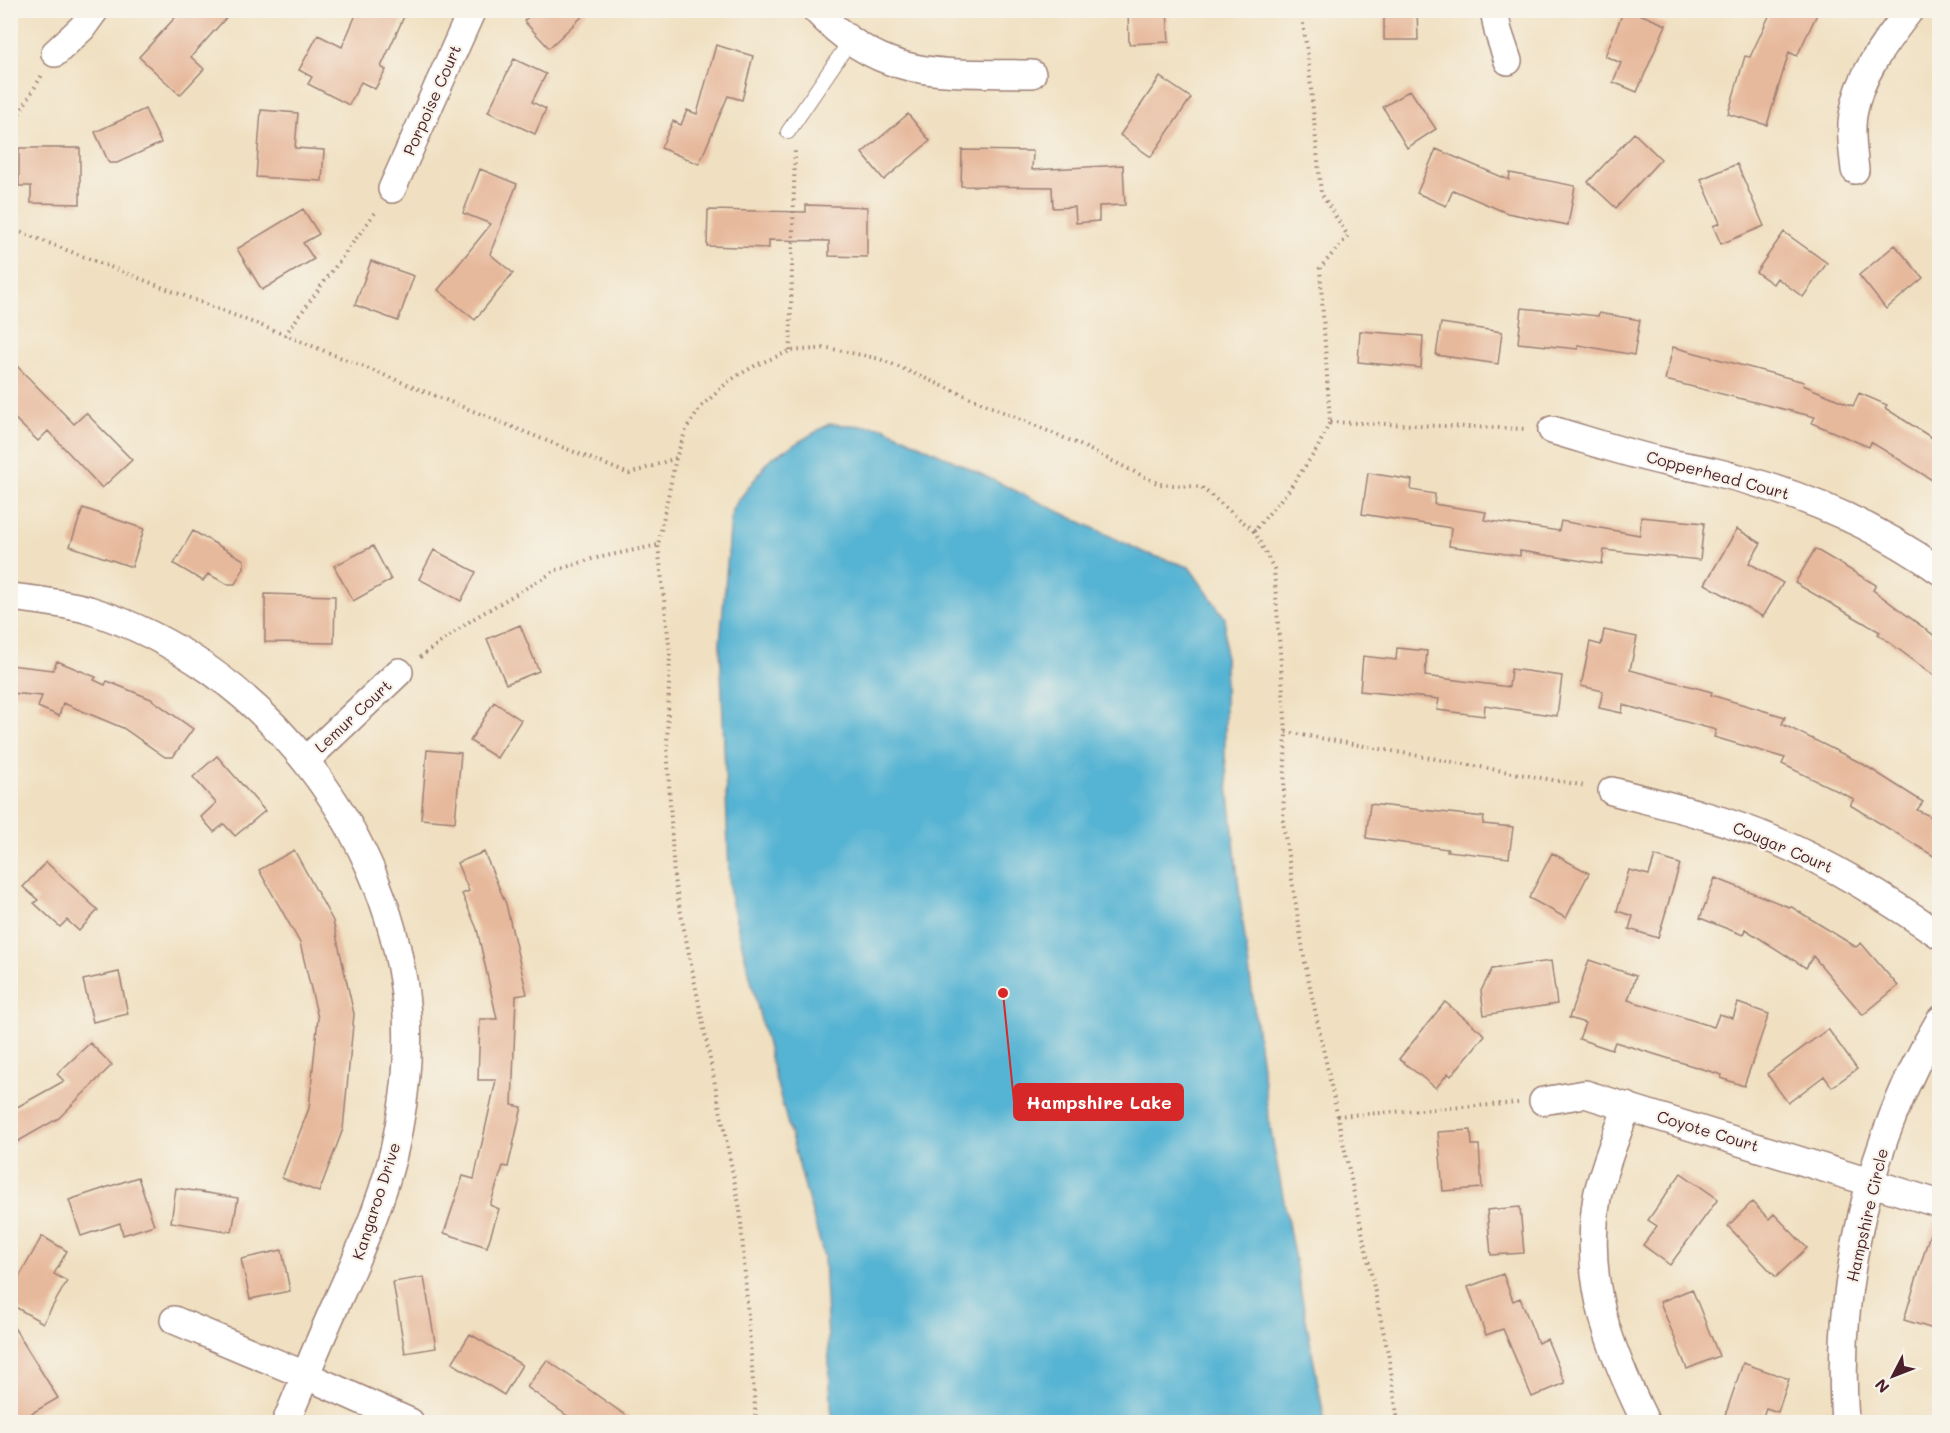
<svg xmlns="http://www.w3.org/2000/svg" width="1950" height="1433" font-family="Mali,sans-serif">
<rect width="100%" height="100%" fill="#f7f3e8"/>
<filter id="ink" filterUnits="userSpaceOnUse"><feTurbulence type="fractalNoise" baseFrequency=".0167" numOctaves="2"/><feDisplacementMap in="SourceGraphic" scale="12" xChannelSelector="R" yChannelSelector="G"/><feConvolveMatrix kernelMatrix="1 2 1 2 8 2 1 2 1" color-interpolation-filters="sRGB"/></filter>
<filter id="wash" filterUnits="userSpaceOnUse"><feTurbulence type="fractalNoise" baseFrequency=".008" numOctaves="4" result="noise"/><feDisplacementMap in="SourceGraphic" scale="24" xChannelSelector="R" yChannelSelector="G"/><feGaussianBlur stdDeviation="1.35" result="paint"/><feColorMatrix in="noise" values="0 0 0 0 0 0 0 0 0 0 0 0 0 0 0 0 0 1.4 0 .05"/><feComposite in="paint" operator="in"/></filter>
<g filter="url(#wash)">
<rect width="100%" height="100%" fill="#f0e0c1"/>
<path fill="#55b3d3" stroke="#50697f" stroke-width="1.5" d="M 829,424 L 883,427 L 1145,553 L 1189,567 L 1225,618 L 1225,756 L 1241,908 L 1269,1121 L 1325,1422 L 832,1422 L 824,1257 L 775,1077 L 730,896 L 720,643 L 732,509 L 770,459 Z"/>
<g id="blocks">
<path fill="#e7b99c" d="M 182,10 L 233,10 L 191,57 L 204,69 L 180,95 L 139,57 Z
M 358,10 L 407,10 L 381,67 L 386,70 L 375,89 L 361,82 L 349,105 L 308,84 L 312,77 L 299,70 L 318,35 L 342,47 Z
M 535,10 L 589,10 L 549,48 L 524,21 Z
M 1128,10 L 1167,10 L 1169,42 L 1129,44 Z
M 1384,10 L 1417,10 L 1418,40 L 1384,40 Z
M 1624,10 L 1630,10 L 1666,25 L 1637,92 L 1613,82 L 1621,63 L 1605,56 Z
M 1772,10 L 1819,10 L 1797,56 L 1789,52 L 1767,125 L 1728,114 L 1745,56 L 1750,57 Z
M 716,45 L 753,56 L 742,100 L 728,96 L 699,164 L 661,148 L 673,121 L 681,125 L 687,110 L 697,114 Z
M 514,59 L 546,74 L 532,102 L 546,109 L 535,134 L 488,112 Z
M 1160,77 L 1191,98 L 1151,157 L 1120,135 Z
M 1410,90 L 1436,129 L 1407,148 L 1383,107 Z
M 145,109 L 161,143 L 117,163 L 109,163 L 95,132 Z
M 261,110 L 298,113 L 295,148 L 324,150 L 322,181 L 256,177 Z
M 908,114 L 930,141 L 884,180 L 862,153 Z
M 1634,133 L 1661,159 L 1616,208 L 1588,182 Z
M 19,148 L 80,148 L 80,204 L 31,203 L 31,186 L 19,186 Z
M 1436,149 L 1509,180 L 1510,173 L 1575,186 L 1568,225 L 1507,213 L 1453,190 L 1446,206 L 1417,193 Z
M 962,150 L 1033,151 L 1032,170 L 1123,165 L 1125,205 L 1099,206 L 1099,221 L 1076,223 L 1075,207 L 1053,208 L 1052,187 L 961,186 Z
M 1737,164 L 1764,226 L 1721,244 L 1713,226 L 1720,223 L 1701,179 Z
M 480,169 L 517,184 L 490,254 L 513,273 L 475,320 L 438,290 L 491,224 L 463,213 Z
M 806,205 L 867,207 L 867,257 L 829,256 L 829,241 L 769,240 L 769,248 L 707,246 L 708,210 L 806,212 Z
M 303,209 L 319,234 L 303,243 L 314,259 L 262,290 L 237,249 Z
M 1784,232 L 1827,263 L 1803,297 L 1777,278 L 1773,284 L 1756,272 Z
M 1895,245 L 1923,278 L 1886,309 L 1859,275 Z
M 371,261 L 414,276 L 398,321 L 355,305 Z
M 1522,308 L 1598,316 L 1599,313 L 1640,320 L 1634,355 L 1578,345 L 1578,349 L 1518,343 Z
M 1441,323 L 1502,332 L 1498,364 L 1436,355 Z
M 1360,331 L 1423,336 L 1421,368 L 1358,362 Z
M 1673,347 L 1804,382 L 1803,385 L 1853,406 L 1859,393 L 1887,405 L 1885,408 L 1940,443 L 1940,485 L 1871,442 L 1869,447 L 1812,423 L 1815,417 L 1665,380 Z
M 10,359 L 74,424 L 86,413 L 132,460 L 102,488 L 48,431 L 38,441 L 10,414 Z
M 1368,473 L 1412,480 L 1411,490 L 1435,494 L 1434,504 L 1486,512 L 1484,520 L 1559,531 L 1561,521 L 1640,535 L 1641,517 L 1704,523 L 1700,560 L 1604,550 L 1602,564 L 1520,551 L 1520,556 L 1449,546 L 1451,528 L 1362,514 Z
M 83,508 L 144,529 L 132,567 L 70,546 Z
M 1737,529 L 1761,543 L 1749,563 L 1783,583 L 1763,617 L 1705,584 Z
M 193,531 L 244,560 L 244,568 L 235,584 L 227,584 L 208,574 L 203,581 L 174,564 Z
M 373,546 L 391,580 L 353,601 L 334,566 Z
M 1815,549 L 1876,585 L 1873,590 L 1940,640 L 1940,680 L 1878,634 L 1880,632 L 1795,583 Z
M 434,550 L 476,572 L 461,601 L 419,579 Z
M 265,594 L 335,596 L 334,643 L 265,642 Z
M 520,625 L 539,671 L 506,684 L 487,639 Z
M 1604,630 L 1637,637 L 1630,670 L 1712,692 L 1711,695 L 1785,717 L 1782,724 L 1863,764 L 1923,802 L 1917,810 L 1940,821 L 1940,860 L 1850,805 L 1854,799 L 1782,764 L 1785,758 L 1714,737 L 1716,730 L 1623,705 L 1622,713 L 1599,708 L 1603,691 L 1581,686 L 1590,642 L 1601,645 Z
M 1397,648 L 1427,651 L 1425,676 L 1509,687 L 1511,669 L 1562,676 L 1557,716 L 1485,705 L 1484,716 L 1437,710 L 1439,699 L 1360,691 L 1363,656 L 1396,660 Z
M 57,661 L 96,677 L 94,680 L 105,685 L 107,681 L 151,699 L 193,729 L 173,757 L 165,757 L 123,728 L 63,703 L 59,716 L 38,707 L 42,696 L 10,693 L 10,665 L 53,670 Z
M 494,702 L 521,720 L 497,758 L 470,741 Z
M 427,750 L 461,753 L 455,822 L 421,819 Z
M 217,756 L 265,811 L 235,836 L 224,824 L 214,832 L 201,817 L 216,803 L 193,777 Z
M 1370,804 L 1484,817 L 1483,824 L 1513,827 L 1509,858 L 1447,851 L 1448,849 L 1366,838 Z
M 294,850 L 333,921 L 354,1014 L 343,1129 L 319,1192 L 282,1178 L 309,1108 L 318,1018 L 300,943 L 259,870 Z
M 484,852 L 506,904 L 527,994 L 516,996 L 512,1105 L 522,1107 L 508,1167 L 503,1166 L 490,1205 L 499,1209 L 487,1247 L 444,1233 L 463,1176 L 474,1179 L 496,1080 L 478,1080 L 480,1019 L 497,1019 L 477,929 L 462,894 L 469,891 L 457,863 Z
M 1552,853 L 1589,873 L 1566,918 L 1529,898 Z
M 1655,856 L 1680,864 L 1658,938 L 1629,929 L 1633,916 L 1617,911 L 1629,870 L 1649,875 Z
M 46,862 L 98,910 L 79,931 L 67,920 L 60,927 L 34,903 L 38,900 L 23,887 Z
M 1715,878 L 1789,907 L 1790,906 L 1856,947 L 1861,943 L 1898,986 L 1863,1015 L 1813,956 L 1806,968 L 1745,929 L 1743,935 L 1700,918 Z
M 1589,960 L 1636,976 L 1628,1000 L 1714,1027 L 1719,1014 L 1733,1018 L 1738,1003 L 1769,1014 L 1744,1086 L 1721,1078 L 1722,1075 L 1615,1042 L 1612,1050 L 1579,1039 L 1585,1023 L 1569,1018 Z
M 1551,961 L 1557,1004 L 1484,1015 L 1481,991 L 1492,969 Z
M 119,972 L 128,1014 L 93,1022 L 83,980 Z
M 1445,1002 L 1485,1035 L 1451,1076 L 1448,1073 L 1436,1088 L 1399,1059 Z
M 1828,1029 L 1857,1069 L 1832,1087 L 1824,1076 L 1788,1103 L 1767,1074 Z
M 90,1043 L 112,1065 L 59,1118 L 10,1146 L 10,1111 L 64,1081 L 57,1074 Z
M 1471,1130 L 1472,1145 L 1479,1145 L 1482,1188 L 1443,1191 L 1438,1132 Z
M 1681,1173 L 1718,1199 L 1670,1265 L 1643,1245 L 1657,1226 L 1648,1220 Z
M 138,1177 L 154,1225 L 123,1235 L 120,1223 L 81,1236 L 69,1200 Z
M 176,1188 L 238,1198 L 232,1232 L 171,1222 Z
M 1752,1202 L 1769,1219 L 1774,1214 L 1807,1248 L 1776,1277 L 1728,1226 Z
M 1520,1207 L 1524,1253 L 1491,1255 L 1487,1210 Z
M 1934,1220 L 1940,1221 L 1940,1331 L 1904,1320 Z
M 42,1236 L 67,1251 L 54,1274 L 67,1281 L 43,1323 L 10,1304 L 10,1274 L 18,1279 Z
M 282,1250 L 290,1291 L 250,1299 L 241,1259 Z
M 1503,1274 L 1513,1301 L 1520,1298 L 1538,1343 L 1547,1339 L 1565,1383 L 1532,1397 L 1503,1329 L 1486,1335 L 1468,1287 Z
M 424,1277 L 436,1348 L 405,1353 L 393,1282 Z
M 1692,1289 L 1719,1356 L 1687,1369 L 1660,1302 Z
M 10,1321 L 58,1398 L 17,1422 L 10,1422 Z
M 470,1334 L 522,1365 L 504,1395 L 452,1363 Z
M 547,1360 L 635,1422 L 576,1422 L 527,1387 Z
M 1743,1363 L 1789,1379 L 1778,1412 L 1766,1408 L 1761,1422 L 1723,1422 Z"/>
</g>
</g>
<g filter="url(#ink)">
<use href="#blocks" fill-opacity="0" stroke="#9d8076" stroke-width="1.5"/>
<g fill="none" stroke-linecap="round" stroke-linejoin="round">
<g stroke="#9d8076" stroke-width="16">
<path id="service" d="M 788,132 L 850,41"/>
</g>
<g stroke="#9d8076" stroke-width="30">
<path id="minor" d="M 816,10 C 883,82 943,72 1032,74
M 1494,10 L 1498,31 L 1508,61
M 55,53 L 82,28 L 95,10
M 1855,170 C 1853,151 1850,133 1853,115 C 1859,75 1886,41 1910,10
M 392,189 L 472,10
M 1552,430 C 1590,441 1628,454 1666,462 C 1681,466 1696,467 1711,471 C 1793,490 1871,522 1940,571
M 10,597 C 36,600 64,603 89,610 C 263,664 394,834 407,1015 C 409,1053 406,1090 399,1126 C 388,1192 358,1255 331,1315 C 315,1351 301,1387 286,1422
M 306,760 L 399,672
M 1612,791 C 1665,805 1719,817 1769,838 C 1830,863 1885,898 1940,935
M 1543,1101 L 1585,1094 L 1940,1204
M 1627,1106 C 1617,1136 1603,1167 1597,1197 C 1583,1281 1609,1348 1645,1421
M 174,1320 L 305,1375 L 410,1422
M 1845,1422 C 1835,1285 1869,1139 1940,1020"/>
</g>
<path stroke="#9d8076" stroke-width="4" stroke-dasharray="1.5 4.5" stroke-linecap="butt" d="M 10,129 L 42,75
M 10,228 L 285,335 L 629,474 L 676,458
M 285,335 L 377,210
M 790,351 L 795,148
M 1330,422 L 1527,429
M 1254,531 L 1274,569 L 1286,732 L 1283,823 L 1305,963 L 1389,1358 L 1398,1422
M 420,657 L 473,619 L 557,570 L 592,559 L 658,545
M 1286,732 L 1586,786
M 1337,1116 L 1518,1103
M 756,1422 L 740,1209 L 674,879 L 667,744 L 670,653 L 658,545 L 676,458 L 687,427 L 702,406 L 729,381 L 756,365 L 790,351 L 828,348 L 880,359 L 1076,443 L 1159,484 L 1201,487 L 1254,531 L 1288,491 L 1317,449 L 1330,422 L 1320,268 L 1348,236 L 1321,193 L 1308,57 L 1301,10"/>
<use href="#service" stroke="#fff" stroke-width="14"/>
<use href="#minor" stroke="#fff" stroke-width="27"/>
</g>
</g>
<g text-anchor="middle" stroke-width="4.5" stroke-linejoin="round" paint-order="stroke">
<g font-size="16" fill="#4a1f2b" stroke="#f7f3e8">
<text transform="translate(432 100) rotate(-66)" y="6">Porpoise Court</text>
<text transform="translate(1718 475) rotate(15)" y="6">Copperhead Court</text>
<text transform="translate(353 716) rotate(-43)" y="6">Lemur Court</text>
<text transform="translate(1783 847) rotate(23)" y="6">Cougar Court</text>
<text transform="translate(1708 1131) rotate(17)" y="6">Coyote Court</text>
<text transform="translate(376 1201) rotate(-72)" y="6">Kangaroo Drive</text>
<text transform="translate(1867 1215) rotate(-77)" y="6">Hampshire Circle</text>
</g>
</g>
<path fill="none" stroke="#d62828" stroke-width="2" d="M1003 993L1014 1102"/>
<circle fill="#d62828" stroke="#f7f3e8" stroke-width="2" cx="1003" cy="993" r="6"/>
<rect fill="#d62828" stroke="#d62828" stroke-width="2" x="1014" y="1084" width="169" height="36" rx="6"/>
<g font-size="18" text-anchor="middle" font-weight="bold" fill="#fff">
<text x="1099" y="1109">Hampshire Lake</text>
</g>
<rect width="1950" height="1433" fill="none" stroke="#f7f3e8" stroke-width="36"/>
<g transform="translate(1893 1376) rotate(228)" stroke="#f7f3e8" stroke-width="4.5" paint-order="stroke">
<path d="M0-4.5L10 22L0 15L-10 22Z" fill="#4a1f2b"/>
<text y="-9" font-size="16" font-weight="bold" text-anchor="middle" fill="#4a1f2b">N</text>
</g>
</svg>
